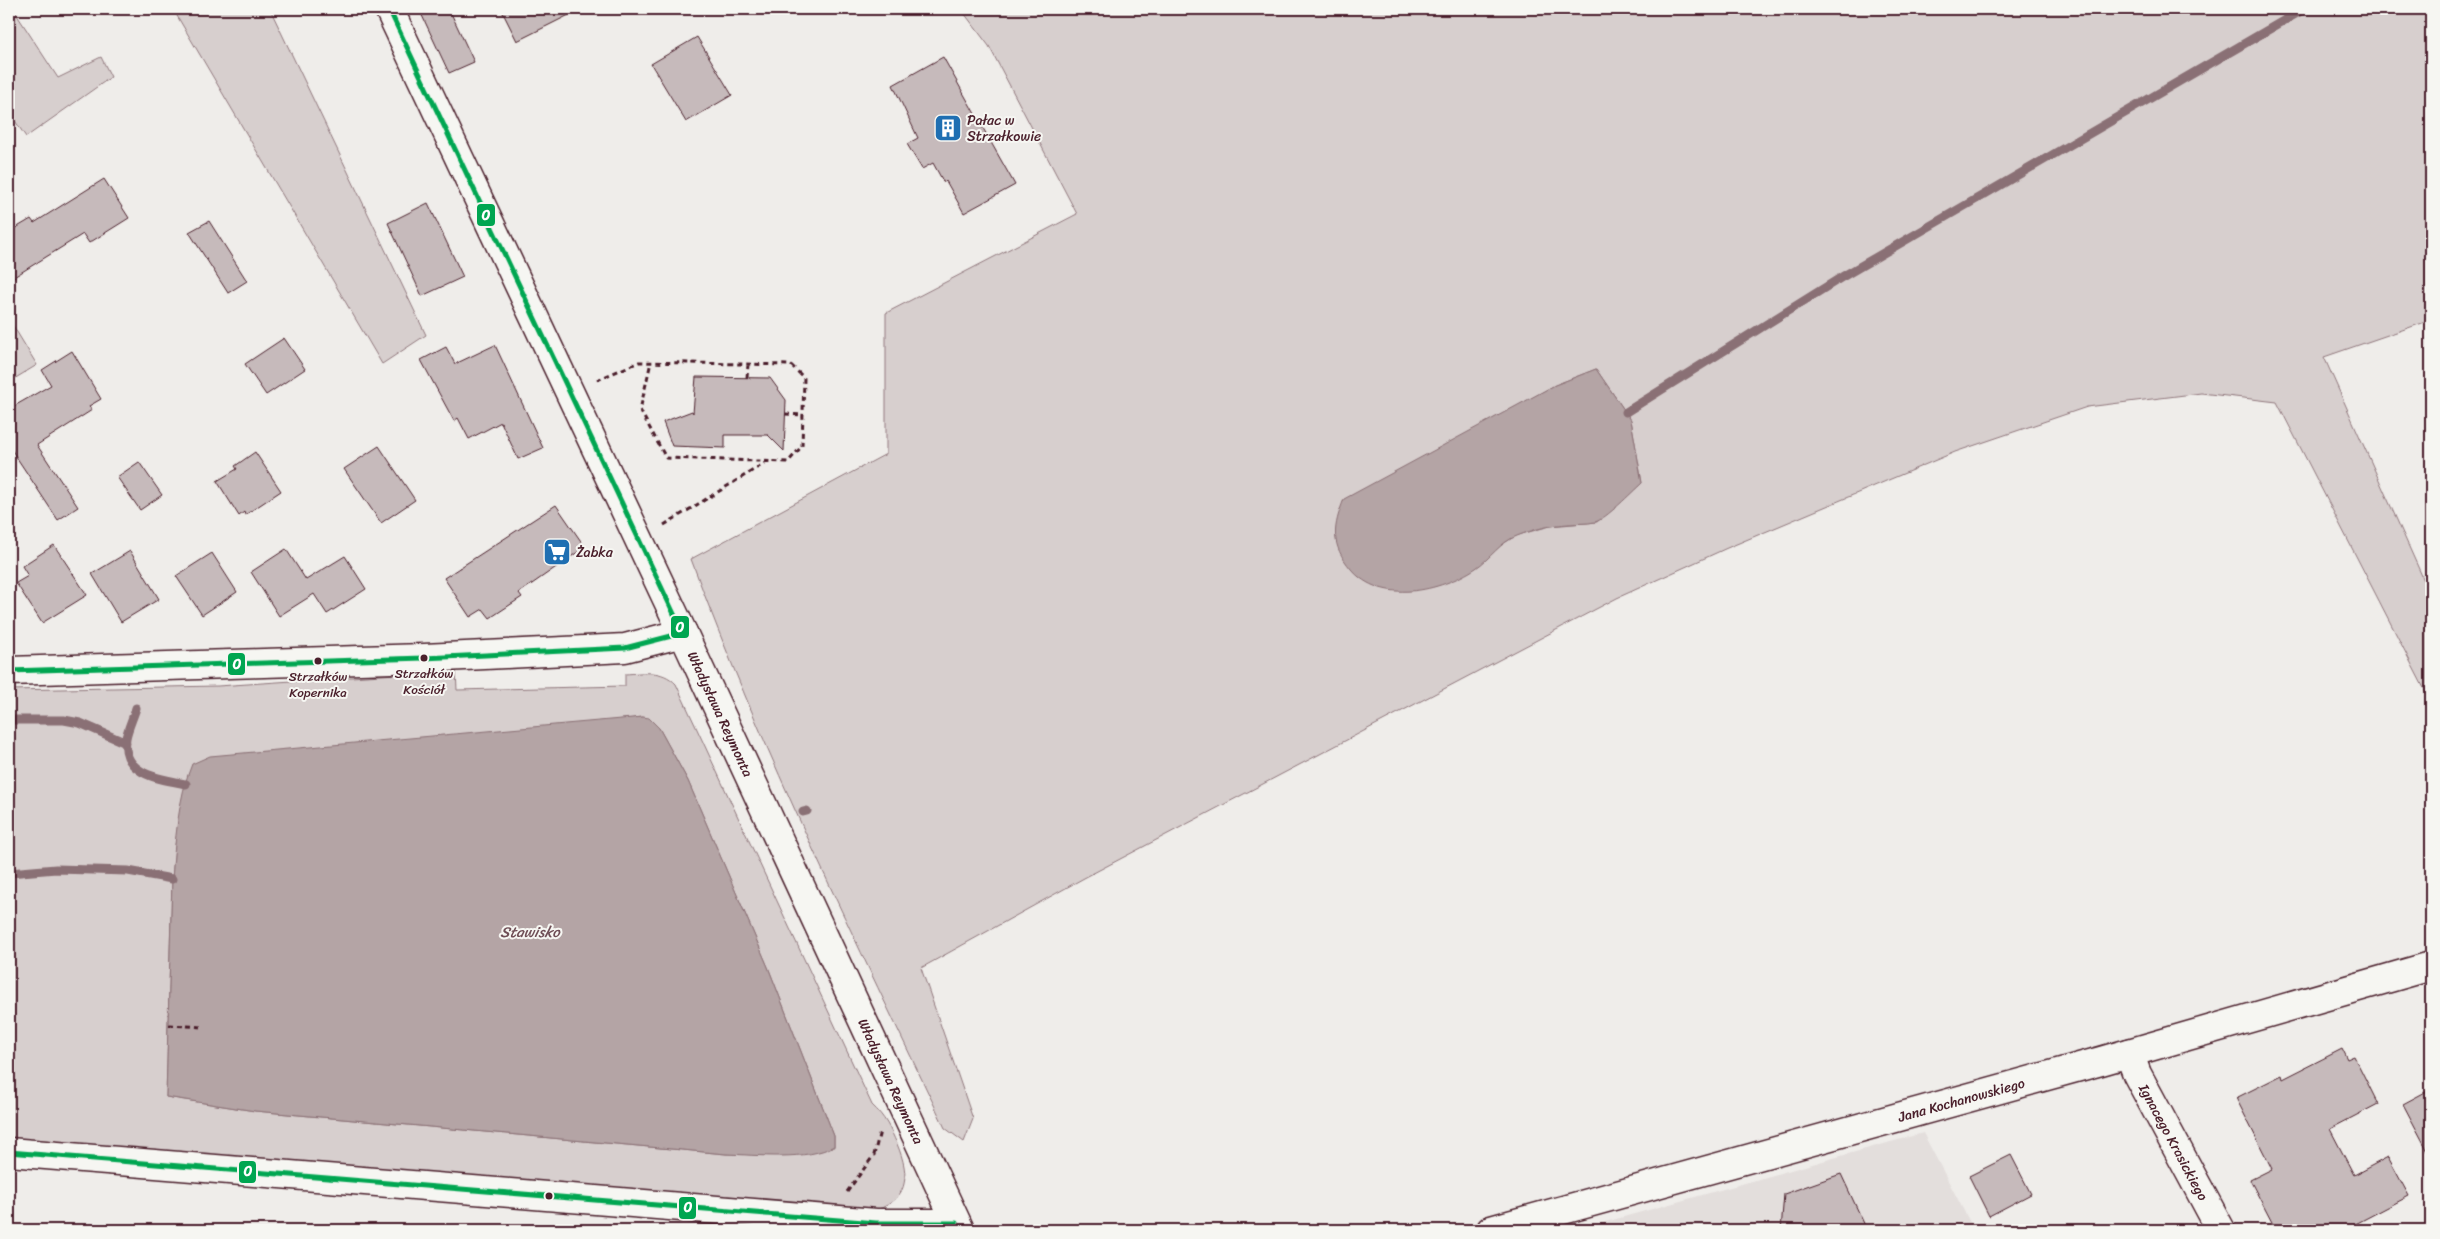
<svg xmlns="http://www.w3.org/2000/svg" width="2440" height="1239" font-family="Sriracha,sans-serif">
<rect width="100%" height="100%" fill="#efedea"/>
<filter id="ink" filterUnits="userSpaceOnUse"><feTurbulence type="fractalNoise" baseFrequency=".02" numOctaves="2"/><feDisplacementMap in="SourceGraphic" scale="10" xChannelSelector="R" yChannelSelector="G"/><feConvolveMatrix kernelMatrix="1 2 1 2 8 2 1 2 1" color-interpolation-filters="sRGB"/></filter>
<g filter="url(#ink)">
<path fill="#e3dedc" d="M 1923,1133 L 1974,1230 L 1577,1230 Z"/>
<path fill="#d7cfce" stroke="#90777c" fill-rule="evenodd" d="M 9,9 L 13,9 L 58,78 L 101,57 L 111,77 L 26,137 L 9,112 Z
M 173,9 L 270,9 L 426,335 L 382,364 Z
M 961,9 L 2431,9 L 2431,320 L 2324,357 L 2431,596 L 2431,702 L 2277,402 L 2201,393 L 2087,407 L 1955,452 L 1727,548 L 1617,598 L 1084,878 L 921,968 L 973,1119 L 964,1142 L 945,1128 C 856,941 763,754 691,559 L 886,454 L 886,313 L 1077,214 L 989,46 ZM 1596,369 L 1631,420 L 1642,483 L 1597,522 L 1550,526 L 1515,536 L 1494,550 L 1476,568 L 1480,427 L 1555,385 Z
M 9,319 L 37,365 L 9,382 Z
M 456,670 L 457,690 L 625,686 L 625,674 C 644,673 662,669 676,684 L 872,1105 C 885,1117 890,1128 897,1144 C 911,1177 909,1202 869,1212 L 9,1142 L 9,690 L 218,686 ZM 643,717 L 659,728 L 688,781 L 768,967 L 834,1136 L 834,1147 L 767,1155 L 726,1154 L 255,1111 L 166,1097 L 172,879 L 175,845 L 188,775 Z"/>
<path fill="#b4a4a5" stroke="#8a6f74" d="M 1596,369 L 1631,420 L 1642,483 C 1632,492 1606,519 1595,522 C 1587,524 1577,523 1569,524 C 1551,525 1534,529 1517,536 C 1500,542 1490,559 1476,568 C 1440,592 1381,605 1351,569 C 1330,544 1333,527 1344,499 L 1555,385 Z
M 643,717 L 649,718 L 659,728 L 688,781 L 768,967 L 834,1136 L 834,1146 C 808,1161 756,1155 726,1154 L 255,1111 L 166,1097 L 172,879 C 175,843 178,797 192,764 L 210,756 Z"/>
<g fill="none" stroke-linecap="round" stroke-linejoin="round">
<path stroke="#8a6f74" stroke-width="9" d="M 1626,412 L 1842,277 L 2304,9
M 136,708 C 133,718 128,728 126,738 C 121,775 160,779 186,784
M 9,720 L 64,720 L 80,723 L 126,743
M 803,812 L 807,811
M 9,873 L 56,869 L 128,871 L 172,879"/>
</g>
<path fill="#c6babb" stroke="#4a1f2b" d="M 419,9 L 449,9 L 474,62 L 449,73 Z
M 501,9 L 581,9 L 517,41 Z
M 697,37 L 732,95 L 686,122 L 651,64 Z
M 943,57 L 1015,185 L 964,213 L 946,181 L 944,183 L 933,163 L 922,169 L 907,144 L 918,138 L 893,85 Z
M 104,179 L 129,218 L 89,243 L 83,234 L 9,280 L 9,232 L 31,219 L 34,223 Z
M 428,203 L 463,277 L 422,296 L 388,223 Z
M 209,221 L 247,281 L 228,293 L 189,232 Z
M 284,338 L 305,369 L 266,395 L 245,364 Z
M 495,345 L 543,448 L 518,459 L 501,422 L 469,439 L 458,418 L 454,421 L 421,360 L 446,347 L 455,364 Z
M 72,351 L 101,399 L 89,406 L 92,410 L 37,445 L 78,507 L 58,520 L 9,446 L 9,409 L 51,385 L 42,370 Z
M 696,377 L 770,378 L 786,400 L 784,451 L 768,435 L 725,435 L 725,448 L 672,446 L 663,422 L 692,411 L 693,413 Z
M 379,446 L 415,500 L 381,523 L 344,469 Z
M 255,452 L 281,491 L 245,515 L 244,512 L 239,516 L 217,481 L 237,469 L 235,466 Z
M 139,462 L 162,495 L 140,510 L 117,477 Z
M 556,505 L 585,547 L 519,593 L 522,597 L 490,618 L 483,609 L 470,617 L 444,578 Z
M 54,545 L 87,595 L 42,623 L 16,583 L 28,576 L 22,566 Z
M 286,549 L 306,580 L 345,556 L 366,589 L 327,614 L 314,594 L 279,616 L 251,572 Z
M 130,551 L 159,599 L 121,622 L 92,574 Z
M 212,553 L 237,592 L 202,615 L 176,576 Z
M 2342,1049 L 2347,1059 L 2354,1056 L 2378,1104 L 2330,1129 L 2354,1175 L 2388,1157 L 2409,1196 L 2344,1230 L 2276,1230 L 2250,1180 L 2272,1169 L 2236,1098 L 2282,1075 L 2283,1079 Z
M 2431,1089 L 2431,1157 L 2403,1104 Z
M 2011,1155 L 2031,1194 L 1989,1216 L 1969,1176 Z
M 1841,1174 L 1867,1230 L 1781,1230 L 1784,1194 Z"/>
<g fill="none" stroke-linecap="round" stroke-linejoin="round">
<g stroke="#4a1f2b" stroke-width="31">
<g id="minor">
<path d="M 9,671 L 424,658 L 625,648 L 683,633"/>
<path id="s1" d="M 2129,1053 L 2137,1074 L 2221,1230"/>
<path d="M 9,1152 L 876,1223 L 956,1223"/>
<path id="s2" d="M 1491,1230 L 2101,1061 L 2431,966"/>
</g>
</g>
<g stroke="#4a1f2b" stroke-width="31">
<g id="tertiary">
<path id="s3" d="M 389,9 L 683,633 L 960,1230"/>
</g>
</g>
<path stroke="#4a1f2b" stroke-width="3" stroke-dasharray="5 4" stroke-linecap="butt" d="M 747,378 L 748,364
M 597,380 L 639,362 L 791,365 L 804,378 L 802,446 L 788,462 L 666,458 L 640,410 L 651,362
M 785,414 L 803,415
M 664,525 L 765,463
M 169,1025 L 203,1027
M 847,1192 L 874,1155 L 880,1131"/>
<use href="#minor" stroke="#f6f6f2" stroke-width="28"/>
<use href="#tertiary" stroke="#f6f6f2" stroke-width="28"/>
<g stroke="#f6f6f2" stroke-width="9">
<path id="bus-1" d="M 9,671 L 424,658 L 625,648 L 683,633 L 389,9
M 9,1152 L 876,1223 L 956,1223 L 960,1230"/>
</g>
<use href="#bus-1" stroke="#00a651" stroke-width="5"/>
</g>
</g>
<defs>
<g id="building-square" transform="scale(1.4375)"><rect x="-9" y="-9" width="18" height="18" rx="4" fill="#1f6fb2" stroke="#f6f6f2"/><path d="M-4-6H4V6H1V3H-1V6H-4ZM-2.5-4.3h1.7v1.8h-1.7ZM.8-4.3h1.7v1.8H.8ZM-2.5-1h1.7V.8h-1.7ZM.8-1h1.7V.8H.8Z" fill="#fff"/></g>
<g id="supermarket-square" transform="scale(1.4375)"><rect x="-9" y="-9" width="18" height="18" rx="4" fill="#1f6fb2" stroke="#f6f6f2"/><path d="M-6-5.5h2.5l.6 2H6L4.5 2H-2.5L-4.4-4H-6ZM-1.5 3.2a1.3 1.3 0 1 0 .1 0ZM3 3.2a1.3 1.3 0 1 0 .1 0Z" fill="#fff"/></g>
</defs>
<g fill-rule="evenodd">
<use href="#building-square" x="948" y="128"/>
<use href="#supermarket-square" x="557" y="552"/>
</g>
<g fill="#4a1f2b" stroke="#f6f6f2" stroke-width="2">
<circle cx="424" cy="658" r="4.5"/>
<circle cx="318" cy="661" r="4.5"/>
<circle cx="549" cy="1196" r="4.5"/>
</g>
<g text-anchor="middle" stroke-width="4" stroke-linejoin="round" paint-order="stroke">
<g font-size="13" fill="#4a1f2b" stroke="#f6f6f2">
<text x="424" y="678">Strzałków<tspan x="424" dy="16">Kościół</tspan></text>
<text x="318" y="681">Strzałków<tspan x="318" dy="16">Kopernika</tspan></text>
</g>
<g font-size="14" fill="#4a1f2b" stroke="#f6f6f2" text-anchor="start">
<text x="967" y="125">Pałac w<tspan x="967" dy="16">Strzałkowie</tspan></text>
<text x="576" y="557">Żabka</text>
</g>
<g font-size="14" fill="#4a1f2b" stroke="#f6f6f2">
<text dy="5" stroke="none"><textPath href="#s3" startOffset="779">Władysława Reymonta</textPath></text>
<text dy="5" stroke="none"><textPath href="#s3" startOffset="1184">Władysława Reymonta</textPath></text>
<text dy="5" stroke="none"><textPath href="#s2" startOffset="488">Jana Kochanowskiego</textPath></text>
<text dy="5" stroke="none"><textPath href="#s1" startOffset="100">Ignacego Krasickiego</textPath></text>
</g>
<g font-size="15" font-style="italic" fill="#6f4e56" stroke="#f6f6f2">
<text x="530" y="937">Stawisko</text>
</g>
</g>
<g stroke="#f6f6f2" stroke-width="2">
<rect x="476" y="203" width="20" height="24" rx="5" fill="#00a651"/>
<rect x="670" y="615" width="20" height="24" rx="5" fill="#00a651"/>
<rect x="227" y="652" width="19" height="24" rx="5" fill="#00a651"/>
<rect x="238" y="1160" width="19" height="24" rx="5" fill="#00a651"/>
<rect x="678" y="1196" width="19" height="24" rx="5" fill="#00a651"/>
</g>
<g font-size="14" text-anchor="middle" font-weight="bold" fill="#fff">
<text x="486" y="220">0</text>
<text x="680" y="632">0</text>
<text x="237" y="669">0</text>
<text x="248" y="1176">0</text>
<text x="688" y="1212">0</text>
</g>
<rect width="2440" height="1239" fill="none" stroke="#f6f6f2" stroke-width="30"/>
<rect x="15" y="15" width="2410" height="1209" fill="none" stroke="#4a1f2b" stroke-width="2" filter="url(#ink)"/>
</svg>
